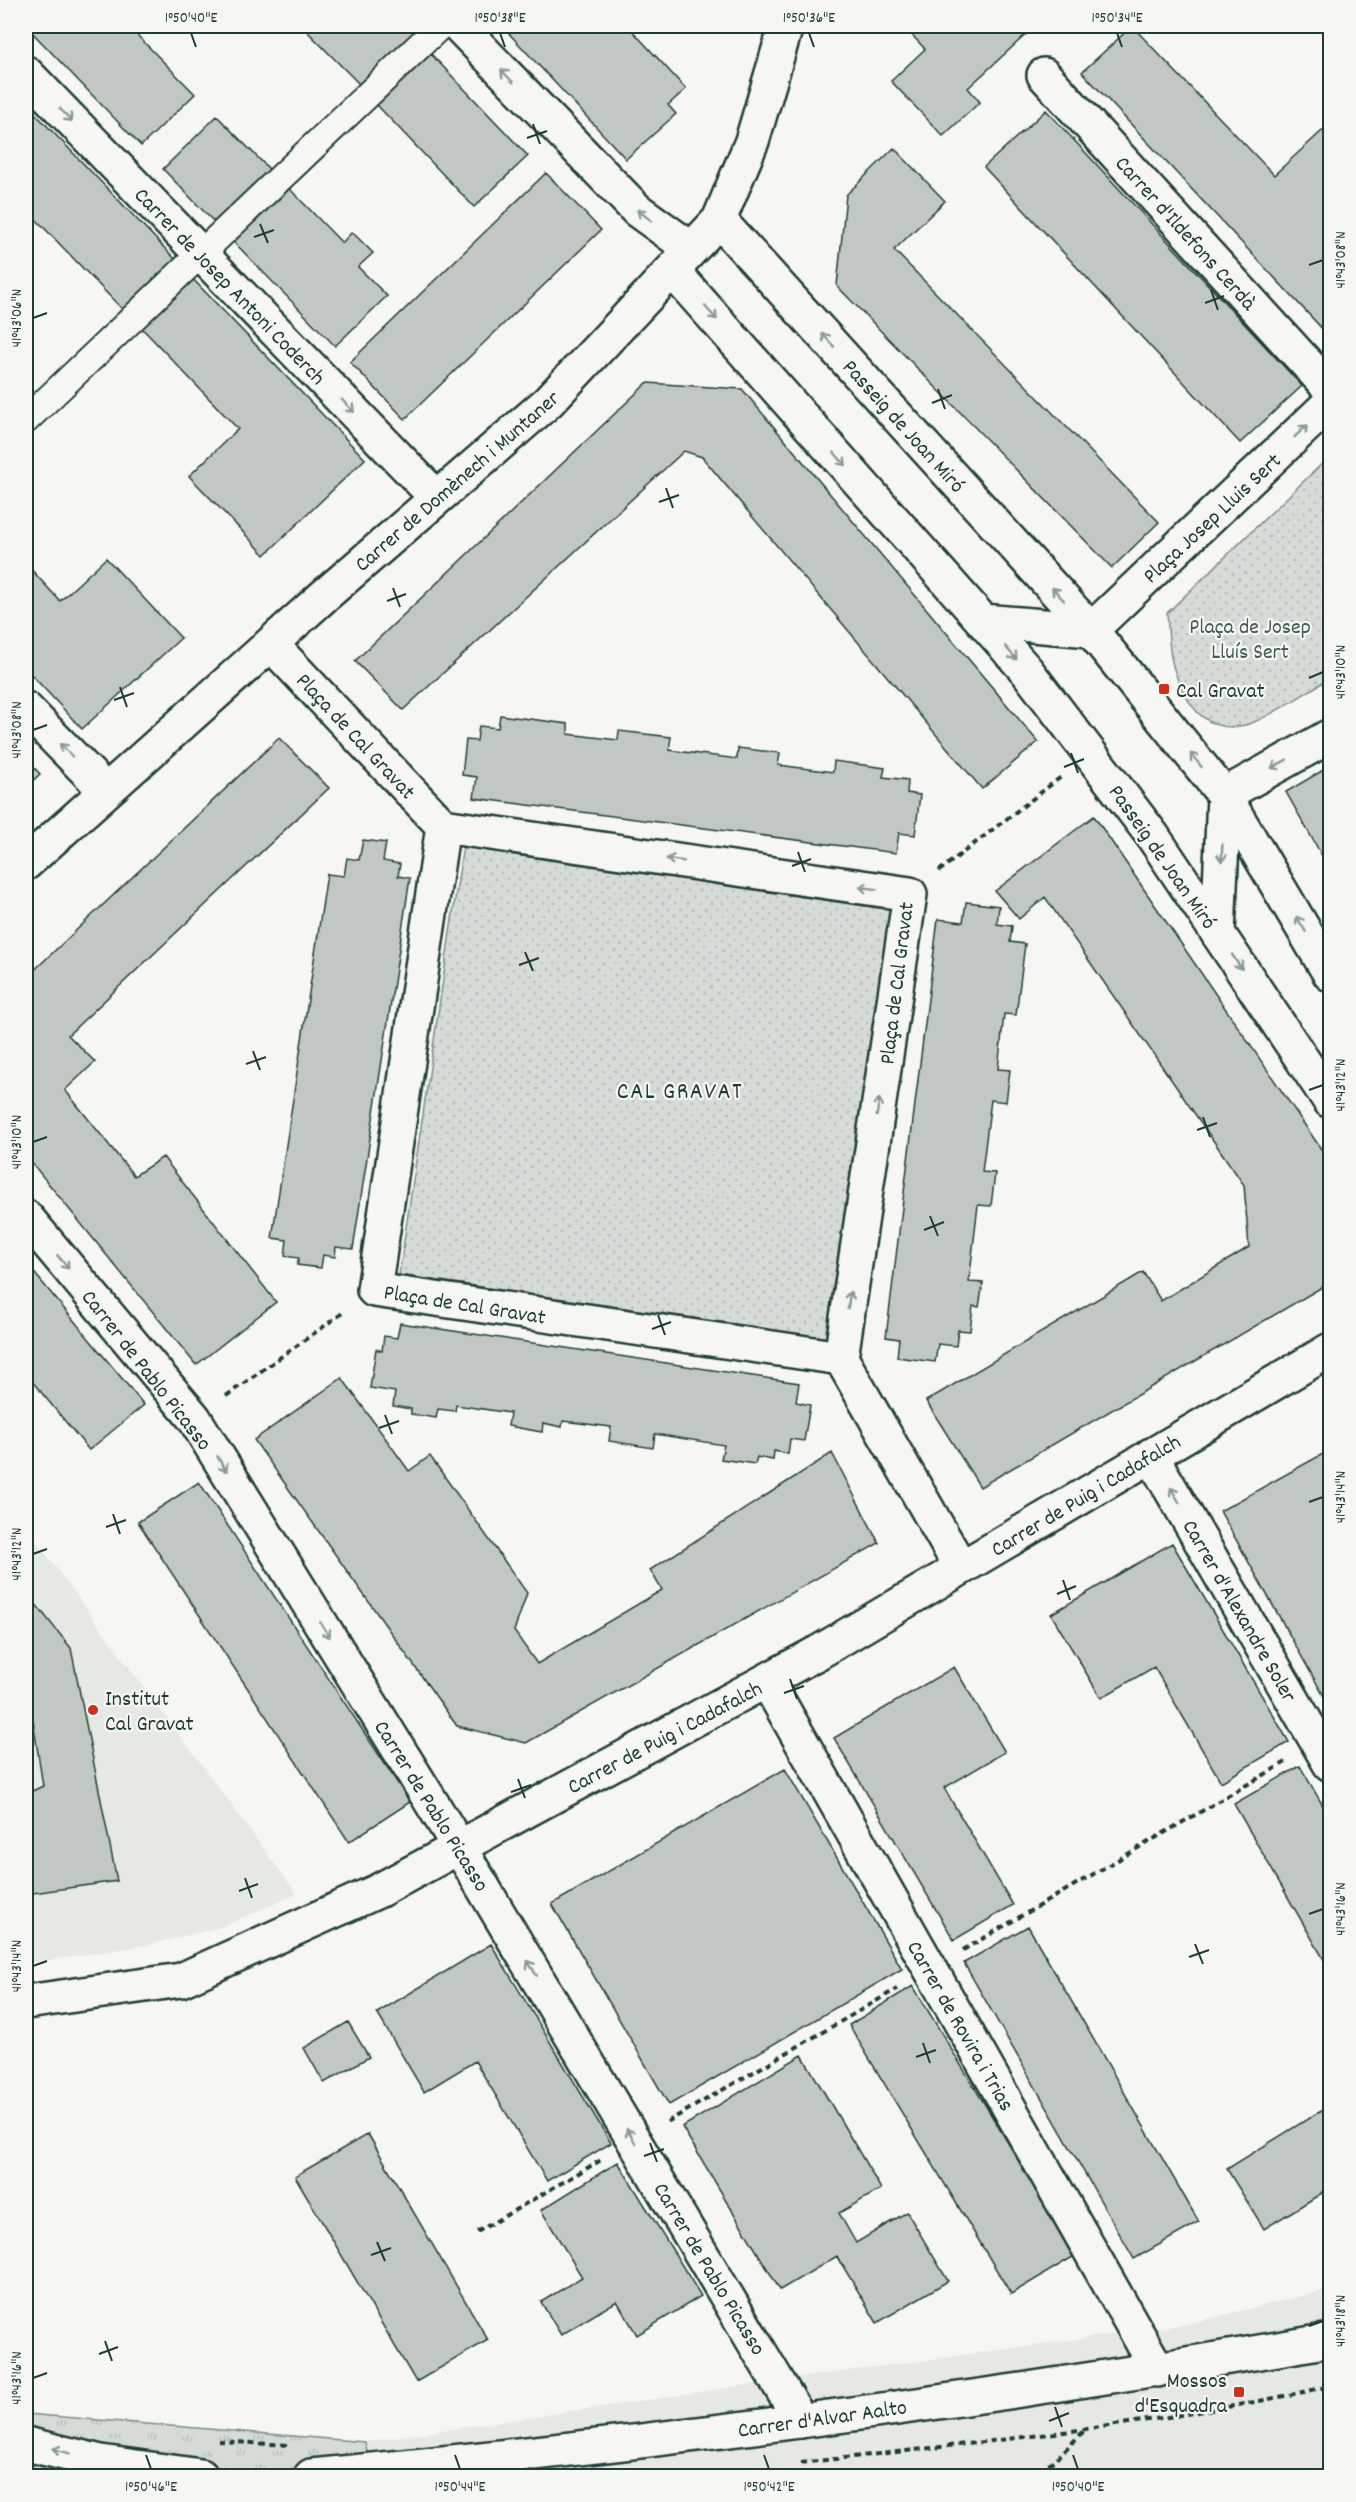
<svg xmlns="http://www.w3.org/2000/svg" width="1356" height="2502" font-family="Dekko,sans-serif">
<defs>
<pattern id="grass-tufts" width="24" height="20" patternUnits="userSpaceOnUse" patternTransform="scale(1.5)"><rect width="24" height="20" fill="#d6dbd6"/><path d="M3 7l-1-3M5 7V3M7 7l1-3M15 17l-1-3M17 17v-4M19 17l1-3" fill="none" stroke="#b7bdb8"/></pattern>
<pattern id="park-dots" width="8" height="8" patternUnits="userSpaceOnUse" patternTransform="scale(1.5)"><rect width="8" height="8" fill="#d6dbd6"/><path d="M2 2h.1M6 6h.1" fill="none" stroke="#b7bdb8" stroke-width="1.8" stroke-linecap="round"/></pattern>
</defs>
<rect width="100%" height="100%" fill="#f6f6f2"/>
<filter id="ink" filterUnits="userSpaceOnUse"><feTurbulence type="fractalNoise" baseFrequency=".0167" numOctaves="2"/><feDisplacementMap in="SourceGraphic" scale="12" xChannelSelector="R" yChannelSelector="G"/><feConvolveMatrix kernelMatrix="1 2 1 2 8 2 1 2 1" color-interpolation-filters="sRGB"/></filter>
<g filter="url(#ink)">
<path fill="#e6e8e4" d="M 26,1527 L 297,1894 L 221,1927 L 147,1945 L 26,1964 Z
M 1330,2289 L 1330,2476 L 372,2476 L 365,2442 L 774,2381 L 1187,2324 Z"/>
<path fill="url(#grass-tufts)" stroke="#7a8c85" stroke-width="1.5" d="M 26,2414 L 365,2442 L 372,2476 L 26,2476 Z"/>
<path fill="url(#park-dots)" stroke="#7a8c85" stroke-width="1.5" d="M 1330,456 L 1330,678 C 1305,693 1280,711 1254,722 C 1210,740 1186,706 1174,669 C 1168,652 1169,631 1167,613 Z
M 463,846 L 892,910 L 827,1338 L 399,1275 Z"/>
<path fill="#c1c8c3" stroke="#1f3d34" stroke-width="1.5" d="M 26,26 L 128,26 L 195,94 L 141,146 Z
M 302,26 L 410,26 L 419,34 L 363,88 Z
M 502,26 L 628,26 L 686,89 L 668,105 L 676,114 L 626,159 Z
M 919,26 L 1035,26 L 968,88 L 980,102 L 943,136 L 891,81 L 925,49 L 911,34 Z
M 1132,26 L 1274,175 L 1323,130 L 1330,138 L 1330,220 L 1326,224 L 1330,228 L 1330,337 L 1082,72 Z
M 431,54 L 528,156 L 474,207 L 377,105 Z
M 26,104 L 176,260 L 123,310 L 26,209 Z
M 1046,110 L 1302,386 L 1240,443 L 984,167 Z
M 217,116 L 270,170 L 215,223 L 163,169 Z
M 894,148 L 945,201 L 894,250 L 1159,522 L 1112,568 L 837,286 L 846,195 Z
M 546,173 L 601,230 L 405,419 L 350,362 Z
M 286,185 L 342,243 L 352,232 L 373,253 L 358,267 L 387,296 L 335,346 L 231,239 Z
M 189,275 L 365,459 L 265,555 L 189,476 L 238,429 L 138,324 Z
M 647,383 L 742,389 L 1038,742 L 982,789 L 702,457 L 684,451 L 403,710 L 355,661 Z
M 106,558 L 181,638 L 82,729 L 26,669 L 26,564 L 60,601 Z
M 500,715 L 568,724 L 568,734 L 618,740 L 619,731 L 671,737 L 669,750 L 737,759 L 738,748 L 780,753 L 778,765 L 833,772 L 834,761 L 885,768 L 883,777 L 908,780 L 907,793 L 920,795 L 915,835 L 899,833 L 896,853 L 474,798 L 477,777 L 462,775 L 466,740 L 477,741 L 479,726 L 498,728 Z
M 279,738 L 329,788 L 68,1035 L 95,1062 L 65,1090 L 134,1176 L 163,1157 L 276,1302 L 196,1365 L 26,1156 L 26,978 Z
M 26,759 L 40,774 L 26,787 Z
M 1330,766 L 1330,870 L 1286,792 Z
M 1094,816 L 1330,1162 L 1330,1277 L 1329,1283 L 980,1487 L 926,1401 L 1143,1272 L 1161,1301 L 1249,1247 L 1244,1185 L 1045,897 L 1019,919 L 995,891 Z
M 363,840 L 386,843 L 383,861 L 400,864 L 398,876 L 410,878 L 353,1249 L 336,1247 L 335,1257 L 323,1255 L 321,1268 L 297,1265 L 299,1258 L 285,1256 L 287,1240 L 272,1238 L 327,874 L 344,876 L 347,858 L 359,860 Z
M 966,902 L 999,906 L 997,924 L 1012,926 L 1010,942 L 1025,944 L 1016,1015 L 1004,1014 L 998,1069 L 1010,1070 L 1006,1102 L 991,1100 L 982,1172 L 995,1173 L 991,1206 L 978,1205 L 969,1282 L 983,1283 L 979,1307 L 973,1306 L 970,1331 L 958,1330 L 956,1346 L 938,1344 L 935,1362 L 897,1357 L 899,1339 L 886,1337 L 938,919 L 963,922 Z
M 26,1263 L 144,1405 L 89,1450 L 26,1374 Z
M 400,1323 L 799,1383 L 796,1402 L 810,1405 L 804,1441 L 790,1439 L 788,1454 L 774,1451 L 773,1460 L 757,1457 L 755,1464 L 721,1459 L 724,1445 L 655,1434 L 653,1448 L 609,1441 L 611,1427 L 563,1421 L 562,1427 L 543,1423 L 542,1432 L 508,1426 L 510,1413 L 456,1405 L 455,1411 L 438,1409 L 436,1418 L 411,1414 L 411,1409 L 393,1406 L 395,1392 L 370,1388 L 376,1349 L 382,1351 L 384,1336 L 397,1338 Z
M 342,1378 L 409,1471 L 430,1456 L 527,1593 L 514,1631 L 537,1664 L 662,1590 L 650,1570 L 832,1453 L 879,1543 L 526,1743 L 457,1726 L 254,1440 Z
M 1330,1450 L 1330,1707 L 1220,1511 Z
M 199,1482 L 410,1802 L 349,1842 L 138,1522 Z
M 1172,1543 L 1289,1742 L 1221,1782 L 1154,1667 L 1101,1698 L 1051,1614 Z
M 26,1592 L 71,1648 L 117,1881 L 26,1894 L 26,1794 L 43,1786 L 33,1720 L 26,1724 Z
M 954,1667 L 1005,1752 L 944,1788 L 1013,1905 L 954,1940 L 834,1738 Z
M 1300,1766 L 1330,1818 L 1330,1970 L 1234,1804 Z
M 785,1769 L 902,1969 L 669,2105 L 552,1904 Z
M 1028,1926 L 1199,2222 L 1134,2259 L 964,1963 Z
M 491,1944 L 611,2143 L 547,2181 L 475,2061 L 424,2092 L 377,2013 Z
M 913,1986 L 1076,2255 L 1011,2294 L 849,2025 Z
M 348,2022 L 369,2057 L 324,2083 L 304,2048 Z
M 802,2055 L 881,2189 L 839,2213 L 856,2243 L 907,2212 L 948,2281 L 877,2323 L 837,2256 L 780,2290 L 682,2127 Z
M 1330,2105 L 1330,2188 L 1264,2229 L 1227,2169 Z
M 368,2134 L 488,2340 L 416,2382 L 295,2176 Z
M 618,2162 L 701,2296 L 637,2335 L 617,2301 L 561,2335 L 541,2302 L 582,2277 L 541,2210 Z"/>
<g fill="none" stroke-linecap="round" stroke-linejoin="round">
<g stroke="#1f3d34" stroke-width="30">
<path id="pedestrian" d="M 26,420 L 440,26"/>
</g>
<g stroke="#1f3d34" stroke-width="38">
<path id="minor" d="M 459,26 L 637,210 L 691,249
M 26,73 L 437,498
M 1044,75 L 1330,389
M 719,220 L 1091,630 L 1224,795 L 1330,974
M 672,270 L 1027,671 L 1152,835 L 1330,1101
M 983,621 L 1091,630 L 1330,403
M 271,644 L 443,826
M 26,709 L 106,791
M 26,863 L 324,596 L 548,402 L 719,220 L 752,141 L 786,26
M 1218,934 L 1224,795 L 1330,736
M 26,1217 L 194,1418 L 459,1847 L 801,2421
M 841,1358 L 374,1290 L 443,826 L 910,894 L 841,1358 L 961,1568
M 1151,1455 L 1330,1764
M 767,1681 L 1158,2370
M 26,2002 L 181,1980 L 378,1891 L 819,1652 L 1330,1350"/>
</g>
<g stroke="#1f3d34" stroke-width="38">
<path id="tertiary" d="M 26,2444 L 101,2462 L 201,2476
M 311,2476 C 652,2444 993,2399 1330,2340"/>
</g>
<path stroke="#1f3d34" stroke-width="4" stroke-dasharray="6 4.5" stroke-linecap="butt" d="M 939,871 L 1061,777
M 226,1396 L 344,1312
M 963,1950 L 1286,1762
M 667,2122 L 897,1989
M 477,2232 L 601,2160
M 218,2441 L 288,2445
M 801,2463 C 978,2442 1156,2426 1330,2386
M 1031,2476 L 1056,2459 L 1084,2431"/>
<use href="#pedestrian" stroke="#f6f6f2" stroke-width="26"/>
<use href="#minor" stroke="#f6f6f2" stroke-width="33"/>
<use href="#tertiary" stroke="#f6f6f2" stroke-width="33"/>
</g>
<defs><path id="oneway-shaft" d="M-6 0H5M1.5-3L5.5 0L1.5 3" fill="none" stroke-width="1.6" stroke-linecap="round" stroke-linejoin="round" transform="scale(1.5)"/></defs>
<g stroke="#8a9a93">
<use href="#oneway-shaft" transform="translate(507 76) rotate(-134)"/>
<use href="#oneway-shaft" transform="translate(66 115) rotate(46)"/>
<use href="#oneway-shaft" transform="translate(644 215) rotate(-143)"/>
<use href="#oneway-shaft" transform="translate(711 313) rotate(48)"/>
<use href="#oneway-shaft" transform="translate(828 340) rotate(-132)"/>
<use href="#oneway-shaft" transform="translate(348 406) rotate(46)"/>
<use href="#oneway-shaft" transform="translate(1301 431) rotate(-43)"/>
<use href="#oneway-shaft" transform="translate(840 459) rotate(48)"/>
<use href="#oneway-shaft" transform="translate(1058 594) rotate(-132)"/>
<use href="#oneway-shaft" transform="translate(1011 653) rotate(49)"/>
<use href="#oneway-shaft" transform="translate(66 750) rotate(-134)"/>
<use href="#oneway-shaft" transform="translate(1196 760) rotate(-129)"/>
<use href="#oneway-shaft" transform="translate(1279 764) rotate(151)"/>
<use href="#oneway-shaft" transform="translate(1222 853) rotate(92)"/>
<use href="#oneway-shaft" transform="translate(675 860) rotate(-172)"/>
<use href="#oneway-shaft" transform="translate(868 888) rotate(-172)"/>
<use href="#oneway-shaft" transform="translate(1301 924) rotate(-121)"/>
<use href="#oneway-shaft" transform="translate(1237 962) rotate(56)"/>
<use href="#oneway-shaft" transform="translate(878 1107) rotate(-82)"/>
<use href="#oneway-shaft" transform="translate(63 1262) rotate(50)"/>
<use href="#oneway-shaft" transform="translate(849 1300) rotate(-82)"/>
<use href="#oneway-shaft" transform="translate(222 1464) rotate(58)"/>
<use href="#oneway-shaft" transform="translate(1175 1495) rotate(-120)"/>
<use href="#oneway-shaft" transform="translate(325 1630) rotate(58)"/>
<use href="#oneway-shaft" transform="translate(532 1968) rotate(-121)"/>
<use href="#oneway-shaft" transform="translate(631 2136) rotate(-121)"/>
<use href="#oneway-shaft" transform="translate(61 2451) rotate(-165)"/>
</g>
</g>
<path fill="none" stroke="#1f3d34" stroke-width="2" d="M 191,33 L 196,47M 500,33 L 505,47M 809,33 L 814,47M 1117,33 L 1122,47M 533,124 L 540,144M 527,138 L 547,131M 260,224 L 268,243M 254,237 L 274,230M 1309,265 L 1323,260M 1211,290 L 1218,310M 1205,303 L 1224,296M 33,318 L 47,313M 938,389 L 945,409M 932,403 L 952,395M 666,488 L 673,508M 659,502 L 679,495M 393,588 L 400,607M 387,601 L 406,594M 1309,678 L 1323,672M 120,687 L 127,707M 114,700 L 134,693M 33,730 L 47,725M 1071,753 L 1078,773M 1064,767 L 1084,759M 798,852 L 805,872M 792,866 L 811,859M 525,952 L 533,971M 519,965 L 539,958M 253,1051 L 260,1070M 246,1064 L 266,1057M 1309,1090 L 1323,1085M 1203,1117 L 1210,1137M 1197,1130 L 1217,1123M 33,1142 L 47,1137M 930,1216 L 938,1236M 924,1230 L 944,1222M 658,1315 L 665,1335M 652,1329 L 671,1322M 385,1415 L 392,1434M 379,1428 L 399,1421M 1309,1502 L 1323,1497M 113,1514 L 120,1534M 106,1527 L 126,1520M 33,1554 L 47,1549M 1063,1580 L 1070,1600M 1057,1594 L 1076,1586M 790,1679 L 797,1699M 784,1693 L 804,1686M 518,1779 L 525,1798M 511,1792 L 531,1785M 245,1878 L 252,1898M 239,1891 L 258,1884M 1309,1914 L 1323,1909M 1195,1944 L 1203,1964M 1189,1957 L 1209,1950M 33,1966 L 47,1961M 923,2043 L 930,2063M 916,2057 L 936,2050M 650,2143 L 657,2162M 644,2156 L 664,2149M 377,2242 L 385,2261M 371,2255 L 391,2248M 1309,2326 L 1323,2321M 105,2341 L 112,2361M 99,2354 L 118,2347M 33,2378 L 47,2373M 1055,2407 L 1062,2427M 1049,2421 L 1069,2413M 146,2455 L 151,2469M 455,2455 L 460,2469M 764,2455 L 769,2469M 1073,2455 L 1078,2469"/>
<g fill="#c8321e" stroke="#f6f6f2" stroke-width="2">
<rect x="1158" y="683" width="12" height="12" rx="3"/>
<circle cx="93" cy="1710" r="6"/>
<rect x="1233" y="2386" width="12" height="12" rx="3"/>
</g>
<g text-anchor="middle" stroke-width="4.5" stroke-linejoin="round" paint-order="stroke">
<g font-size="22" fill="#1f3d34" stroke="#f6f6f2">
<text transform="translate(1187 232) rotate(48)" y="8">Carrer d'Ildefons Cerdà</text>
<text transform="translate(231 285) rotate(46)" y="8">Carrer de Josep Antoni Coderch</text>
<text transform="translate(905 425) rotate(48)" y="8">Passeig de Joan Miró</text>
<text transform="translate(456 480) rotate(-41)" y="8">Carrer de Domènech i Muntaner</text>
<text transform="translate(1211 517) rotate(-43)" y="8">Plaça Josep Lluis Sert</text>
<text transform="translate(357 735) rotate(47)" y="8">Plaça de Cal Gravat</text>
<text transform="translate(1164 856) rotate(55)" y="8">Passeig de Joan Miró</text>
<text transform="translate(895 983) rotate(-83)" y="8">Plaça de Cal Gravat</text>
<text transform="translate(465 1303) rotate(9)" y="8">Plaça de Cal Gravat</text>
<text transform="translate(148 1369) rotate(52)" y="8">Carrer de Pablo Picasso</text>
<text transform="translate(1085 1494) rotate(-31)" y="8">Carrer de Puig i Cadafalch</text>
<text transform="translate(1241 1610) rotate(60)" y="8">Carrer d'Alexandre Soler</text>
<text transform="translate(664 1736) rotate(-28)" y="8">Carrer de Puig i Cadafalch</text>
<text transform="translate(433 1805) rotate(58)" y="8">Carrer de Pablo Picasso</text>
<text transform="translate(962 2025) rotate(60)" y="8">Carrer de Rovira i Trias</text>
<text transform="translate(711 2268) rotate(59)" y="8">Carrer de Pablo Picasso</text>
<text transform="translate(822 2417) rotate(-8)" y="8">Carrer d'Alvar Aalto</text>
</g>
<g font-size="22" fill="#445d54" stroke="#f6f6f2">
<text x="1250" y="633">Plaça de Josep<tspan x="1250" dy="25">Lluís Sert</tspan></text>
</g>
<g font-size="22" fill="#1f3d34" stroke="#f6f6f2" text-anchor="start">
<text x="1176" y="697">Cal Gravat</text>
<text x="105" y="1705">Institut<tspan x="105" dy="25">Cal Gravat</tspan></text>
<text x="1227" y="2387" text-anchor="end">Mossos<tspan x="1227" dy="25">d'Esquadra</tspan></text>
</g>
<g font-size="24" letter-spacing="1.5" fill="#1f3d34" stroke="#f6f6f2">
<text x="680" y="1098">CAL GRAVAT</text>
</g>
</g>
<rect width="1356" height="2502" fill="none" stroke="#f6f6f2" stroke-width="66"/>
<rect x="33" y="33" width="1290" height="2436" fill="none" stroke="#1f3d34" stroke-width="2"/>
<g font-size="15" text-anchor="middle" fill="#1f3d34">
<text x="191" y="22">1°50'40"E</text>
<text x="500" y="22">1°50'38"E</text>
<text x="809" y="22">1°50'36"E</text>
<text x="1117" y="22">1°50'34"E</text>
<text transform="translate(1340 260) rotate(-90)" y="5">41°43'08"N</text>
<text transform="translate(16 318) rotate(-90)" y="5">41°43'06"N</text>
<text transform="translate(1340 672) rotate(-90)" y="5">41°43'10"N</text>
<text transform="translate(16 730) rotate(-90)" y="5">41°43'08"N</text>
<text transform="translate(1340 1085) rotate(-90)" y="5">41°43'12"N</text>
<text transform="translate(16 1142) rotate(-90)" y="5">41°43'10"N</text>
<text transform="translate(1340 1497) rotate(-90)" y="5">41°43'14"N</text>
<text transform="translate(16 1554) rotate(-90)" y="5">41°43'12"N</text>
<text transform="translate(1340 1909) rotate(-90)" y="5">41°43'16"N</text>
<text transform="translate(16 1966) rotate(-90)" y="5">41°43'14"N</text>
<text transform="translate(1340 2321) rotate(-90)" y="5">41°43'18"N</text>
<text transform="translate(16 2378) rotate(-90)" y="5">41°43'16"N</text>
<text x="151" y="2491">1°50'46"E</text>
<text x="460" y="2491">1°50'44"E</text>
<text x="769" y="2491">1°50'42"E</text>
<text x="1078" y="2491">1°50'40"E</text>
</g>
</svg>
